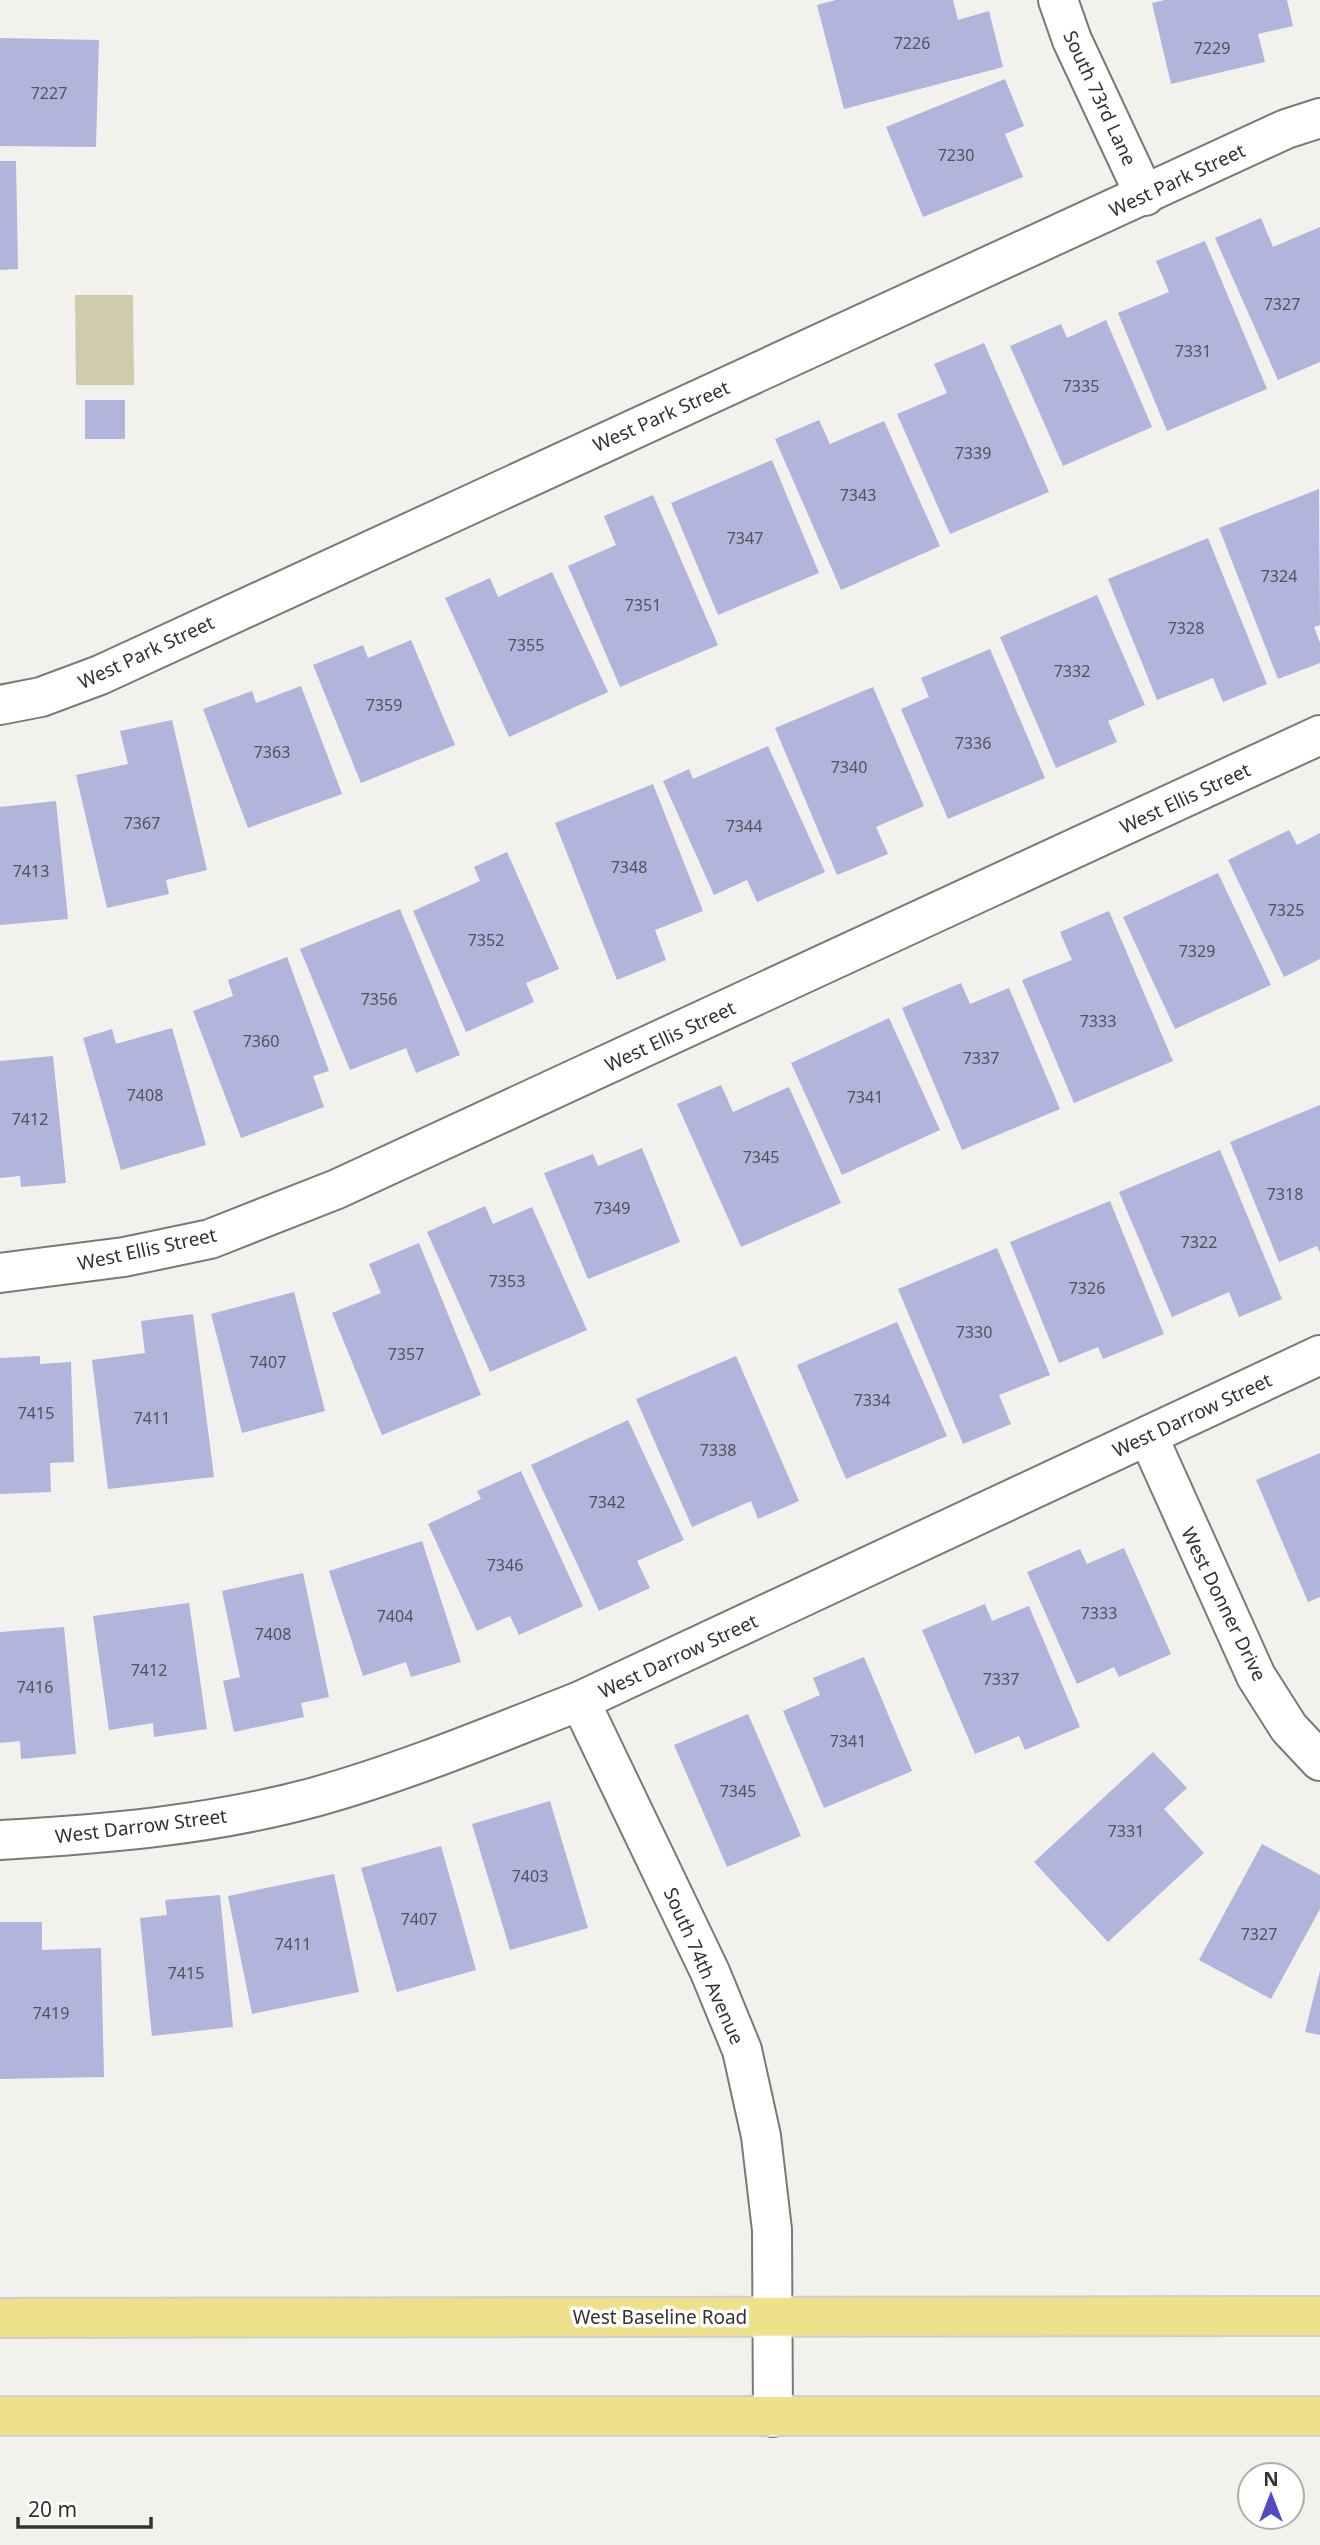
<svg xmlns="http://www.w3.org/2000/svg" width="1320" height="2545" font-family="'Noto Sans',sans-serif">
<rect width="100%" height="100%" fill="#f2f1ee"/>
<path fill="#cfcbae" d="M 75,295 L 133,295 L 134,385 L 76,385 Z"/>
<path fill="#b1b4db" d="M 836,0 L 953,0 L 958,20 L 989,11 L 1003,67 L 844,109 L 817,5 Z
M 1165,0 L 1287,0 L 1293,26 L 1258,34 L 1265,62 L 1171,84 L 1152,3 Z
M 0,38 L 99,40 L 96,147 L 0,146 Z
M 1005,79 L 1024,126 L 1005,134 L 1023,177 L 923,217 L 886,127 Z
M 0,161 L 16,161 L 18,269 L 0,270 Z
M 1261,218 L 1273,247 L 1320,227 L 1320,362 L 1278,380 L 1215,238 Z
M 1205,241 L 1267,389 L 1167,431 L 1118,313 L 1169,292 L 1156,261 Z
M 1106,320 L 1152,427 L 1063,466 L 1010,346 L 1061,324 L 1067,338 Z
M 984,343 L 1049,492 L 950,534 L 897,414 L 947,393 L 934,364 Z
M 85,400 L 125,400 L 125,439 L 85,439 Z
M 819,420 L 830,444 L 884,421 L 940,546 L 841,590 L 775,439 Z
M 772,460 L 819,573 L 718,615 L 671,503 Z
M 1319,489 L 1320,625 L 1314,627 L 1320,643 L 1320,663 L 1278,679 L 1219,528 Z
M 653,495 L 718,645 L 620,687 L 568,566 L 616,545 L 604,516 Z
M 1208,538 L 1267,684 L 1223,702 L 1213,678 L 1157,700 L 1108,579 Z
M 552,572 L 608,692 L 509,737 L 445,598 L 490,578 L 498,597 Z
M 1097,595 L 1145,705 L 1108,721 L 1117,742 L 1056,768 L 1000,637 Z
M 411,640 L 455,745 L 361,783 L 313,665 L 363,645 L 368,658 Z
M 990,649 L 1045,778 L 948,819 L 901,709 L 929,697 L 921,678 Z
M 301,686 L 342,794 L 248,828 L 203,709 L 252,691 L 256,703 Z
M 873,687 L 924,806 L 876,827 L 888,854 L 837,875 L 775,728 Z
M 172,720 L 207,870 L 166,880 L 169,894 L 107,908 L 76,775 L 128,764 L 120,731 Z
M 768,746 L 825,872 L 757,902 L 747,880 L 714,895 L 663,781 L 689,769 L 693,779 Z
M 653,784 L 703,911 L 655,930 L 666,960 L 617,980 L 555,823 Z
M 56,801 L 68,919 L 0,925 L 0,807 Z
M 1289,830 L 1297,845 L 1320,833 L 1320,959 L 1284,977 L 1228,860 Z
M 507,852 L 559,969 L 526,983 L 534,1002 L 466,1032 L 413,911 L 480,881 L 474,867 Z
M 1218,873 L 1271,985 L 1175,1029 L 1123,917 Z
M 400,909 L 460,1055 L 416,1073 L 406,1048 L 350,1070 L 300,949 Z
M 1109,911 L 1173,1061 L 1074,1103 L 1022,980 L 1072,960 L 1060,932 Z
M 287,957 L 329,1071 L 313,1076 L 324,1107 L 241,1138 L 193,1011 L 233,996 L 228,980 Z
M 961,983 L 970,1004 L 1009,988 L 1060,1109 L 962,1150 L 902,1008 Z
M 889,1018 L 940,1130 L 842,1175 L 791,1063 Z
M 172,1028 L 206,1145 L 121,1170 L 83,1038 L 112,1029 L 116,1044 Z
M 53,1056 L 66,1183 L 21,1187 L 20,1176 L 0,1178 L 0,1061 Z
M 721,1085 L 733,1112 L 789,1087 L 841,1203 L 741,1247 L 677,1104 Z
M 1320,1105 L 1320,1253 L 1317,1246 L 1279,1262 L 1230,1142 Z
M 642,1148 L 680,1242 L 588,1279 L 544,1173 L 593,1154 L 598,1166 Z
M 1220,1150 L 1282,1299 L 1239,1317 L 1229,1292 L 1172,1317 L 1119,1192 Z
M 1110,1201 L 1164,1334 L 1103,1359 L 1098,1347 L 1059,1363 L 1010,1242 Z
M 485,1206 L 493,1224 L 532,1207 L 587,1330 L 490,1372 L 427,1232 Z
M 419,1243 L 481,1395 L 382,1435 L 332,1313 L 381,1293 L 369,1264 Z
M 997,1248 L 1050,1375 L 999,1395 L 1011,1424 L 963,1444 L 898,1289 Z
M 294,1292 L 325,1411 L 242,1433 L 211,1314 Z
M 193,1314 L 214,1477 L 108,1489 L 92,1360 L 145,1353 L 141,1321 Z
M 897,1322 L 947,1436 L 846,1479 L 797,1365 Z
M 40,1356 L 40,1364 L 71,1362 L 74,1462 L 50,1463 L 51,1492 L 0,1494 L 0,1358 Z
M 736,1356 L 799,1501 L 758,1519 L 751,1501 L 692,1527 L 636,1399 Z
M 628,1420 L 684,1540 L 637,1561 L 650,1588 L 599,1611 L 531,1465 Z
M 1320,1453 L 1320,1597 L 1308,1602 L 1256,1480 Z
M 521,1471 L 583,1606 L 519,1635 L 510,1616 L 477,1631 L 428,1524 L 481,1499 L 477,1491 Z
M 422,1541 L 461,1662 L 411,1677 L 406,1662 L 363,1676 L 329,1571 Z
M 1124,1548 L 1171,1654 L 1119,1677 L 1114,1667 L 1077,1684 L 1027,1572 L 1080,1549 L 1087,1564 Z
M 303,1573 L 329,1697 L 301,1703 L 304,1717 L 234,1732 L 223,1681 L 240,1677 L 222,1591 Z
M 189,1603 L 207,1729 L 154,1737 L 153,1723 L 109,1730 L 93,1616 Z
M 985,1604 L 992,1621 L 1029,1606 L 1080,1727 L 1025,1750 L 1019,1736 L 975,1754 L 922,1630 Z
M 64,1627 L 76,1754 L 21,1759 L 20,1741 L 0,1743 L 0,1632 Z
M 864,1657 L 912,1771 L 824,1808 L 783,1711 L 820,1695 L 813,1678 Z
M 748,1714 L 801,1836 L 727,1867 L 674,1745 Z
M 1153,1752 L 1187,1788 L 1164,1809 L 1204,1853 L 1108,1942 L 1034,1862 Z
M 550,1801 L 588,1928 L 510,1950 L 472,1824 Z
M 1262,1844 L 1320,1875 L 1320,1909 L 1271,1999 L 1199,1960 Z
M 441,1846 L 476,1970 L 397,1992 L 361,1868 Z
M 334,1874 L 359,1992 L 252,2014 L 228,1896 Z
M 220,1895 L 233,2027 L 152,2036 L 140,1918 L 167,1915 L 165,1900 Z
M 0,1922 L 42,1922 L 42,1950 L 101,1948 L 104,2077 L 0,2079 Z
M 1320,1971 L 1320,2035 L 1305,2032 Z"/>
<g fill="none" stroke-linecap="round" stroke-linejoin="round">
<g stroke="#797976" stroke-width="42">
<path id="minor" d="M 1058,0 L 1072,40 L 1145,196
M 0,705 L 41,697 L 100,675 L 1286,129 L 1320,118
M 0,1273 L 124,1257 L 210,1239 L 337,1189 L 1320,735
M 1148,1436 L 1256,1676 L 1289,1728 L 1320,1761
M 580,1701 L 710,1972 L 742,2050 L 761,2136 L 772,2230 L 773,2417
M 0,1840 C 106,1834 212,1825 315,1797 C 405,1772 493,1735 580,1701 L 1320,1355"/>
</g>
<g stroke="#cecece" stroke-width="42">
<path id="major" d="M 0,2318 L 1320,2316
M 0,2416 L 1320,2416"/>
</g>
<use href="#minor" stroke="#fff" stroke-width="38"/>
<use href="#major" stroke="#ede28b" stroke-width="38"/>
</g>
<g text-anchor="middle" stroke-width="7" stroke-linejoin="round" paint-order="stroke">
<g font-size="16" fill="#52525c">
<text x="912" y="49">7226</text>
<text x="1212" y="54">7229</text>
<text x="49" y="99">7227</text>
<text x="956" y="161">7230</text>
<text x="1282" y="310">7327</text>
<text x="1193" y="357">7331</text>
<text x="1081" y="392">7335</text>
<text x="973" y="459">7339</text>
<text x="858" y="501">7343</text>
<text x="745" y="544">7347</text>
<text x="1279" y="582">7324</text>
<text x="643" y="611">7351</text>
<text x="1186" y="634">7328</text>
<text x="526" y="651">7355</text>
<text x="1072" y="677">7332</text>
<text x="384" y="711">7359</text>
<text x="973" y="749">7336</text>
<text x="272" y="758">7363</text>
<text x="849" y="773">7340</text>
<text x="142" y="829">7367</text>
<text x="744" y="832">7344</text>
<text x="629" y="873">7348</text>
<text x="31" y="877">7413</text>
<text x="1286" y="916">7325</text>
<text x="486" y="946">7352</text>
<text x="1197" y="957">7329</text>
<text x="379" y="1005">7356</text>
<text x="1098" y="1027">7333</text>
<text x="261" y="1047">7360</text>
<text x="981" y="1064">7337</text>
<text x="145" y="1101">7408</text>
<text x="865" y="1103">7341</text>
<text x="30" y="1125">7412</text>
<text x="761" y="1163">7345</text>
<text x="1285" y="1200">7318</text>
<text x="612" y="1214">7349</text>
<text x="1199" y="1248">7322</text>
<text x="507" y="1287">7353</text>
<text x="1087" y="1294">7326</text>
<text x="974" y="1338">7330</text>
<text x="406" y="1360">7357</text>
<text x="268" y="1368">7407</text>
<text x="872" y="1406">7334</text>
<text x="36" y="1419">7415</text>
<text x="152" y="1424">7411</text>
<text x="718" y="1456">7338</text>
<text x="607" y="1508">7342</text>
<text x="505" y="1571">7346</text>
<text x="1099" y="1619">7333</text>
<text x="395" y="1622">7404</text>
<text x="273" y="1640">7408</text>
<text x="149" y="1676">7412</text>
<text x="1001" y="1685">7337</text>
<text x="35" y="1693">7416</text>
<text x="848" y="1747">7341</text>
<text x="738" y="1797">7345</text>
<text x="1126" y="1837">7331</text>
<text x="530" y="1882">7403</text>
<text x="419" y="1925">7407</text>
<text x="1259" y="1940">7327</text>
<text x="293" y="1950">7411</text>
<text x="186" y="1979">7415</text>
<text x="51" y="2019">7419</text>
</g>
<g font-size="19" fill="#323231" stroke="#fffffe">
<text transform="translate(1100 98) rotate(65)" y="7">South 73rd Lane</text>
<text transform="translate(1177 180) rotate(-25)" y="7">West Park Street</text>
<text transform="translate(661 416) rotate(-24)" y="7">West Park Street</text>
<text transform="translate(146 652) rotate(-25)" y="7">West Park Street</text>
<text transform="translate(1185 798) rotate(-25)" y="7">West Ellis Street</text>
<text transform="translate(670 1036) rotate(-25)" y="7">West Ellis Street</text>
<text transform="translate(147 1249) rotate(-12)" y="7">West Ellis Street</text>
<text transform="translate(1192 1415) rotate(-25)" y="7">West Darrow Street</text>
<text transform="translate(1224 1604) rotate(64)" y="7">West Donner Drive</text>
<text transform="translate(678 1656) rotate(-25)" y="7">West Darrow Street</text>
<text transform="translate(141 1826) rotate(-7)" y="7">West Darrow Street</text>
<text transform="translate(704 1966) rotate(66)" y="7">South 74th Avenue</text>
<text x="660" y="2324">West Baseline Road</text>
</g>
</g>
<g transform="translate(1271 2496)"><circle r="33" fill="#fffffe" stroke="#adadac" stroke-width="2"/>
<path d="M0-5L12 26L0 18L-12 26Z" fill="#544ac1"/>
<text y="-10" font-size="19" font-weight="bold" text-anchor="middle" fill="#323231">N</text>
</g>
<path d="M18 2517v10h133v-10" fill="none" stroke="#323231" stroke-width="3.5"/>
<text x="28" y="2517" font-size="21" fill="#323231" stroke="#fffffe" stroke-width="5" paint-order="stroke">20 m</text>
</svg>
